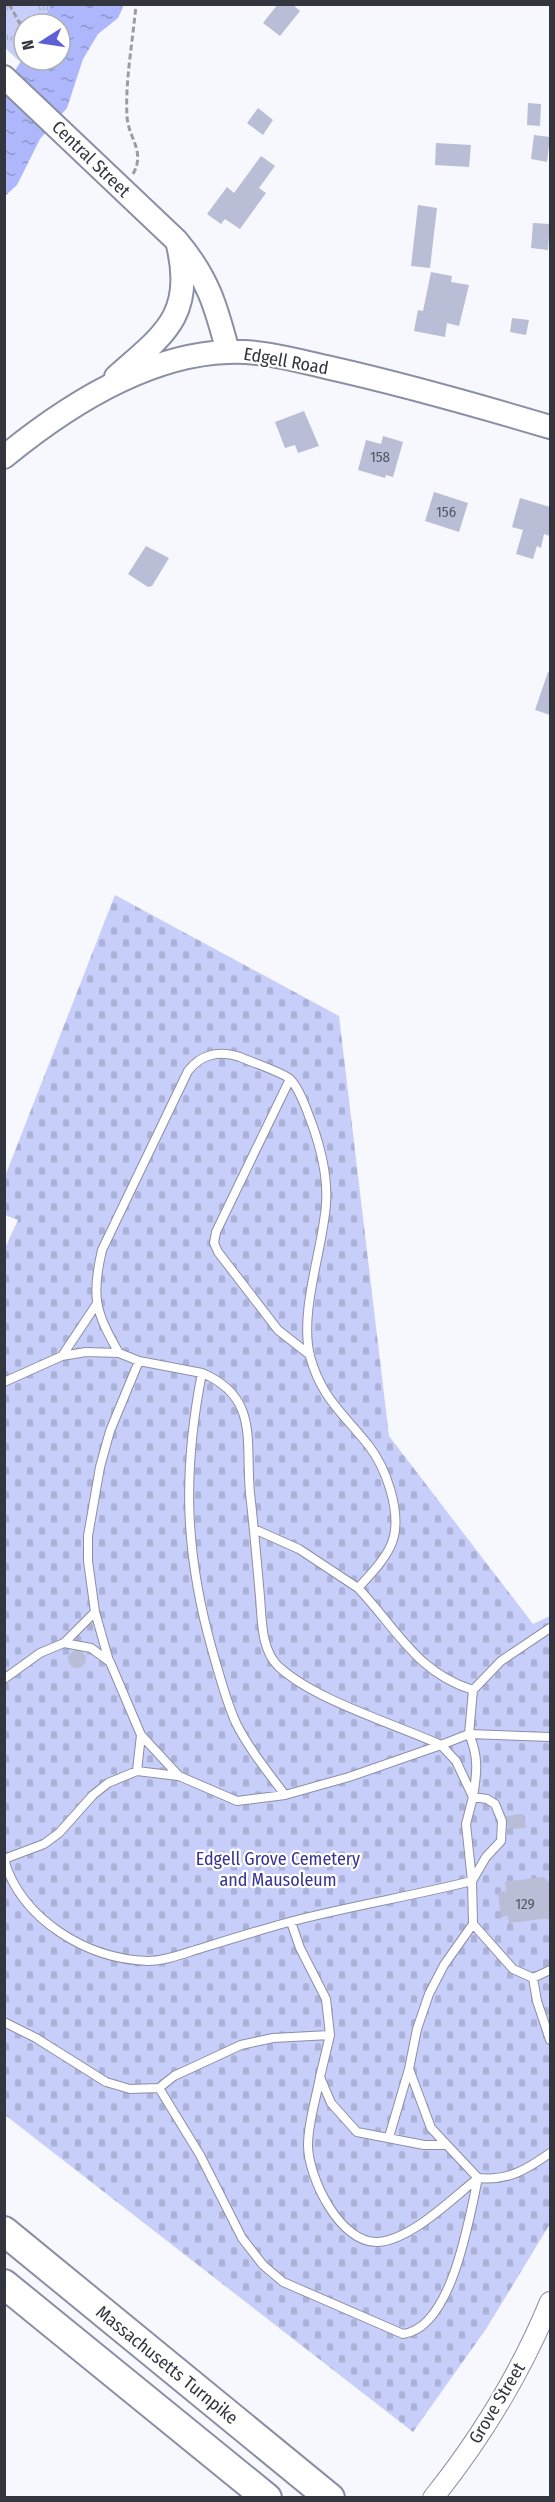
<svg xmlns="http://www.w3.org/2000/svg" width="555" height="2502" font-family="'Fira Sans Condensed',sans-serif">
<defs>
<pattern id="grass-tufts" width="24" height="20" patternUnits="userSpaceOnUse" patternTransform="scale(1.5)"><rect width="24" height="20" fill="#c8cefa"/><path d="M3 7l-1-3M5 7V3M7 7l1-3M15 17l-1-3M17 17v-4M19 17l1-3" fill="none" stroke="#acb2d7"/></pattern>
<pattern id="cemetery-stones" width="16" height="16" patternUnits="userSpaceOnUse" patternTransform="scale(1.5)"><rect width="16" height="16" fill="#c8cefa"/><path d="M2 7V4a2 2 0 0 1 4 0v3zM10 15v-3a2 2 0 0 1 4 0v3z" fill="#acb2d7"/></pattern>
<pattern id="water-ripples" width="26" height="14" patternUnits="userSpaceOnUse" patternTransform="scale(1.5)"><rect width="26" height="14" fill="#aeb7fb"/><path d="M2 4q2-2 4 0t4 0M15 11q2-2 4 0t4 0" fill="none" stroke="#8e96cd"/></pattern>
</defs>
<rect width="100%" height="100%" fill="#f7f8fd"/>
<path fill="url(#grass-tufts)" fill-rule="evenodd" d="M 4,5 L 91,5 L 65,103 L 5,48 ZM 24,24 L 60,24 L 60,60 L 24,60 Z"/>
<path fill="url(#cemetery-stones)" d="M 115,895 L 339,1016 L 389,1436 L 533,1624 L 550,1616 L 550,2224 L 486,2329 L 413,2432 L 5,2115 L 4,1250 L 18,1220 L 5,1215 L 4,1179 Z"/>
<path fill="url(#water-ripples)" d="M 51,5 L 124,5 L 118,18 L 98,34 L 83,59 L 67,108 L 40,139 L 17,185 L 5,196 L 5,87 L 24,56 L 24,60 L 60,60 L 60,24 L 42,24 Z"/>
<path fill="#b9bdd5" d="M 278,4 L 292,4 L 300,11 L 280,36 L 263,23 Z
M 528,103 L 541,104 L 540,126 L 527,125 Z
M 258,108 L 273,120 L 263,135 L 247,123 Z
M 534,135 L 550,137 L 547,162 L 531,159 Z
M 436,143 L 471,145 L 469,167 L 435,165 Z
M 261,156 L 275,166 L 259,188 L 266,193 L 240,229 L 225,219 L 221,224 L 207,214 L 227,187 L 234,193 Z
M 418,205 L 437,208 L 430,268 L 411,266 Z
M 533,223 L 550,224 L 548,250 L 531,248 Z
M 431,272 L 452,276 L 451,282 L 469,285 L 459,326 L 447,323 L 445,337 L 414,331 L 418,310 L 423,311 Z
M 512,318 L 529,320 L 526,335 L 510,332 Z
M 304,411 L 319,446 L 298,453 L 295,445 L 285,448 L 275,422 Z
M 383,436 L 403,442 L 393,477 L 386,475 L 385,478 L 358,470 L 366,440 L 381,444 Z
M 434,492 L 468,503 L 459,532 L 425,521 Z
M 520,498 L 550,507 L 550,536 L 544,534 L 541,548 L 537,546 L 533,559 L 516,554 L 523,530 L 512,527 Z
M 146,546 L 169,558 L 152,586 L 148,587 L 128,574 Z
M 548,672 L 550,673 L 550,715 L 535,710 Z
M68 1659a9 9 0 1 1 18 0a9 9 0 1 1-18 0Z
M 523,1814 L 526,1828 L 508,1829 L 506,1816 Z
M 543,1877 L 550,1883 L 550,1918 L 509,1923 L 508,1916 L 501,1917 L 498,1892 L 506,1891 L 505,1882 Z"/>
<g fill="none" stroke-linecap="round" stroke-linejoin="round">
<g stroke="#8b8fa5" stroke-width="10">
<path id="service" d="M 290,1079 L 216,1232 L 214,1243 L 218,1252 L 278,1330 L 310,1355
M 62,1356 L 86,1352 L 119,1353
M 202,1373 C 260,1397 245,1443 250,1493 C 254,1528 257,1563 260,1597 C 262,1620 261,1649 278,1666 C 314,1700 395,1724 441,1745 L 349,1777 L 285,1795
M 4,1382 L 62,1356 L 96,1305
M 254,1529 L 299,1549 L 358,1588
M 95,1612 L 88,1561 L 88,1536 L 100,1467 L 110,1431 L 139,1361
M 64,1643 L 95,1612 L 109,1661
M 4,1679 L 40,1653 L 64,1643 L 91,1648 L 110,1662 L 141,1735 L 179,1776 L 237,1801 L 285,1795 C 268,1772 249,1749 236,1723 C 226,1701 220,1677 213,1653 C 185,1555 182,1474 202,1373 L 139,1361 L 119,1353 C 95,1311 91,1297 102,1250 L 188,1071 C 201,1054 220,1050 240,1057 C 251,1062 282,1072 290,1079 C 300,1089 307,1111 312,1124 C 321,1149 328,1177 326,1204 C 323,1249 299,1311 310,1356 C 321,1398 344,1414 369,1446 C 386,1468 400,1509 394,1536 C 390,1555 371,1574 358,1588 C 397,1629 416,1672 473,1690 L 469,1734 L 441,1745 L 456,1761 L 473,1797 L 466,1824 L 472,1881 C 412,1896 350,1906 289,1922 C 260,1930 231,1939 202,1948 C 185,1953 166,1961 148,1961 C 87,1959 22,1920 4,1860
M 473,1690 L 501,1661 L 550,1628
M 141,1735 L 137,1771 L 178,1776
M 4,1859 L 44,1844 L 59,1833 L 93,1795 L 108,1783 L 137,1771
M 473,1924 L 472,1881 L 486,1857 L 501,1841 L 502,1821 L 495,1804 L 487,1799 L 473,1797 C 477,1773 479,1757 469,1734 L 550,1737
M 533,1978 L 550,1970
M 4,2022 L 36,2038 L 106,2082 L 130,2089 L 159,2088 L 174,2076 L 241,2045 L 273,2038 L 330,2035 L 326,1999 L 300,1948 L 291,1922
M 550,2040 L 537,2001 L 533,1978 L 513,1969 L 473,1924 L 444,1965 L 429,1994 L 417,2029 L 409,2069 L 431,2128 L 478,2178 C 508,2181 526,2170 550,2153
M 320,2077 L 330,2035
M 159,2088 L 200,2155 L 242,2238 L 263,2265 L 283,2282 L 403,2334 C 452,2328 469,2219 478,2178
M 389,2137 L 409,2069
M 446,2145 L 424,2145 L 357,2132 L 331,2103 L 320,2077 C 316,2099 308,2123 308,2145 C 308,2177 340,2244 378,2242 C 411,2240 453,2198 478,2178"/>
</g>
<g stroke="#8b8fa5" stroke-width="22">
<path id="tertiary" d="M 433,2498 C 481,2438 521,2372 550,2302"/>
</g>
<g stroke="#8b8fa5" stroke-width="26">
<path id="secondary" d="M 4,77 L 177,241 C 208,278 216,306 228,352
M 116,377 C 163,335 195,316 178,245
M 4,457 C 65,407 146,355 227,352 C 260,350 295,360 326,367 C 402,384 476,405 550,427"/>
</g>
<g stroke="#8b8fa5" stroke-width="32">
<path id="motorway" d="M 4,2231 L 330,2498
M 4,2284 L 267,2498"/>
</g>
<path stroke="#9c9da4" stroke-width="3" stroke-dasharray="6 3" stroke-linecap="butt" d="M 9,4 L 24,31
M 133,174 C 146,151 128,138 127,116 C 125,80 133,41 136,4"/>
<use href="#service" stroke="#fff" stroke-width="8"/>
<use href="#tertiary" stroke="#fff" stroke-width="20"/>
<use href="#secondary" stroke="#fff" stroke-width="22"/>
<use href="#motorway" stroke="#fff" stroke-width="28"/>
</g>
<g text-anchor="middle" stroke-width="4.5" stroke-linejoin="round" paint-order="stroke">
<g font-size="15" fill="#555864">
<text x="380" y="462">158</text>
<text x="446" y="517">156</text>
<text x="525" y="1909">129</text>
</g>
<g font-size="18" fill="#34363f" stroke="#fff">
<text transform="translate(91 159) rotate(44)" y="6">Central Street</text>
<text transform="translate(286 361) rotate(10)" y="6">Edgell Road</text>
<text transform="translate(167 2365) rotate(39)" y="6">Massachusetts Turnpike</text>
<text transform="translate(497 2403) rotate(-59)" y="6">Grove Street</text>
</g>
<g font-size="18" fill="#373393" stroke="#fff">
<text x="278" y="1865">Edgell Grove Cemetery<tspan x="278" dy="21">and Mausoleum</tspan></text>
</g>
</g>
<rect width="555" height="2502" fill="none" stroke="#34363f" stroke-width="12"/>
<g transform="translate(42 42) rotate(258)"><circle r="28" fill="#ffffff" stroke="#aeafb2" stroke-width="1.5"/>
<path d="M0-4.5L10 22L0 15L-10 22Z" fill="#5f60d8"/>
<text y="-9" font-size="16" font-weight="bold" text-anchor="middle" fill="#34363f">N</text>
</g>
</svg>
